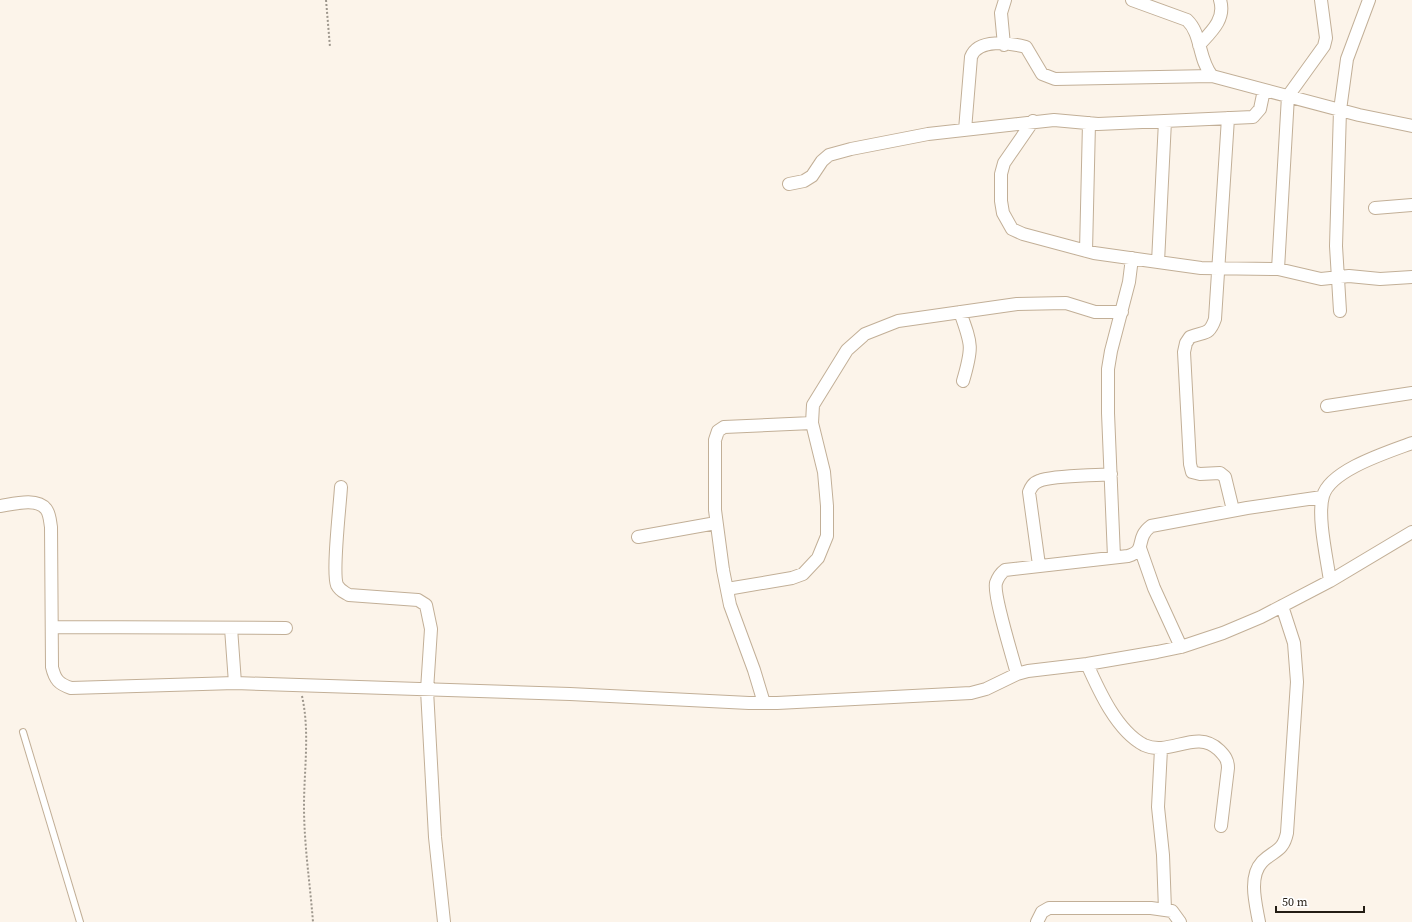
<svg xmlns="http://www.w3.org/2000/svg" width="1412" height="922" font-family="'Source Serif 4',serif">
<rect width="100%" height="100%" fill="#fcf4ea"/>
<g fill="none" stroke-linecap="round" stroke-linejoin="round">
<g stroke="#c2af97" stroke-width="8">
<path id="lane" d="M 23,732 L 80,922"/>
</g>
<g stroke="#c2af97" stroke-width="14">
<path id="street" d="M 1132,0 L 1187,20 C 1202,34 1198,59 1212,76 L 1359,115 L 1412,126
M 1004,45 L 1001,13 L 1005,0
M 1199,45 C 1211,32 1226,19 1220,0
M 1228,118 L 1215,319 C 1209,336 1205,331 1190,337 L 1186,343 L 1184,352 L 1190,464 L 1192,472 L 1200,474 L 1220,473 L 1225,477 L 1233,510
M 1033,121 L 1004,163 L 1001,174 L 1001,201 L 1003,213 L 1012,229 L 1023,234 L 1094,253 L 1201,268 L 1278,269 L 1321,279 L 1349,276 L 1380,279 L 1412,277
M 965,130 L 971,57 C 978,38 1010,43 1026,47 L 1042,74 L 1055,79 L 1212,76
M 789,184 L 804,181 L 812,176 L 822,161 L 829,155 L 851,149 L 928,134 L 1054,120 L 1098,124 L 1253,117 L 1260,109 L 1264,90
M 1375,208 L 1412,205
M 1086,251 L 1089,123
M 1158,262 L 1165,121
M 1278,269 L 1288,96 L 1324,46 L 1326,38 L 1321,0
M 1340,311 L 1336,246 L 1340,110 L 1347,59 L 1369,0
M 960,312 C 972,345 973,347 963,381
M 1327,406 L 1412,393
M 341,487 C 340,505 332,572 337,585 C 340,591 344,592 349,595 L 418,600 L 426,605 L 431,629 L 427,690 L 435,837 L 444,922
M 0,506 C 13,504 37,497 46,509 C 50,514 50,522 51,527 L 52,667 C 55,680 59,684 71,688 L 235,683 L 570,694 L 749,703 L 777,703 L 971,693 L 986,689 L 1017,674 L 1028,671 L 1087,664 L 1157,652 L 1181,647 L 1223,633 L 1261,617 L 1330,581 L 1412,532
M 638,537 L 716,523
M 1140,548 L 1154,588 L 1181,647
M 1114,557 L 1108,413 L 1108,369 L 1111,351 L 1129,282 L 1132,258
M 1039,565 L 1029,492 C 1031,487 1033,483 1039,481 C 1054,475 1093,476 1111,474
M 1330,581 C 1327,559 1317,516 1323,496 C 1330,470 1388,452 1412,443
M 727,589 L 792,578 L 803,574 L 818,558 L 827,536 L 827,506 L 824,472 L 812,423 L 813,405 L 847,350 L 865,334 L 898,321 L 1017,304 L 1066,303 L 1095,312 L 1122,312
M 52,627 L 286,628
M 231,628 L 235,683
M 1087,664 C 1099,691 1117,731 1144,745 C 1170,757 1196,728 1219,750 C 1225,756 1228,760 1228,768 L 1221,826
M 1017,674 C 1013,658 993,595 996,583 C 998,577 1001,573 1005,570 L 1128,556 C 1148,550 1134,539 1151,526 L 1247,508 L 1322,497
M 764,703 L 754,670 L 730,605 L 723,570 L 715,510 L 715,440 L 718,431 L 724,427 L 812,423
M 1161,749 L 1158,807 L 1163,855 L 1165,910
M 1037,922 L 1042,912 L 1049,908 L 1151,908 L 1172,911 L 1180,922
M 1259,922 C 1256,905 1248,877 1262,862 C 1274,850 1283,852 1287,833 L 1297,682 L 1294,643 L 1282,606"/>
</g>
<path stroke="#9d968c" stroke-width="2" stroke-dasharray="2 2" stroke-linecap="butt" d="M 326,0 L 330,47
M 302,696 C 310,732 304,770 304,806 C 304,845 310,883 313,922"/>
<use href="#lane" stroke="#fff" stroke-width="6"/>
<use href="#street" stroke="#fff" stroke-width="12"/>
</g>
<path d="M1276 906v6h88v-6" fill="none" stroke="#231c13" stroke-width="2"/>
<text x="1282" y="906" font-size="12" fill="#231c13" stroke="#ffffff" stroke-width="3" paint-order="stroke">50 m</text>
</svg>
